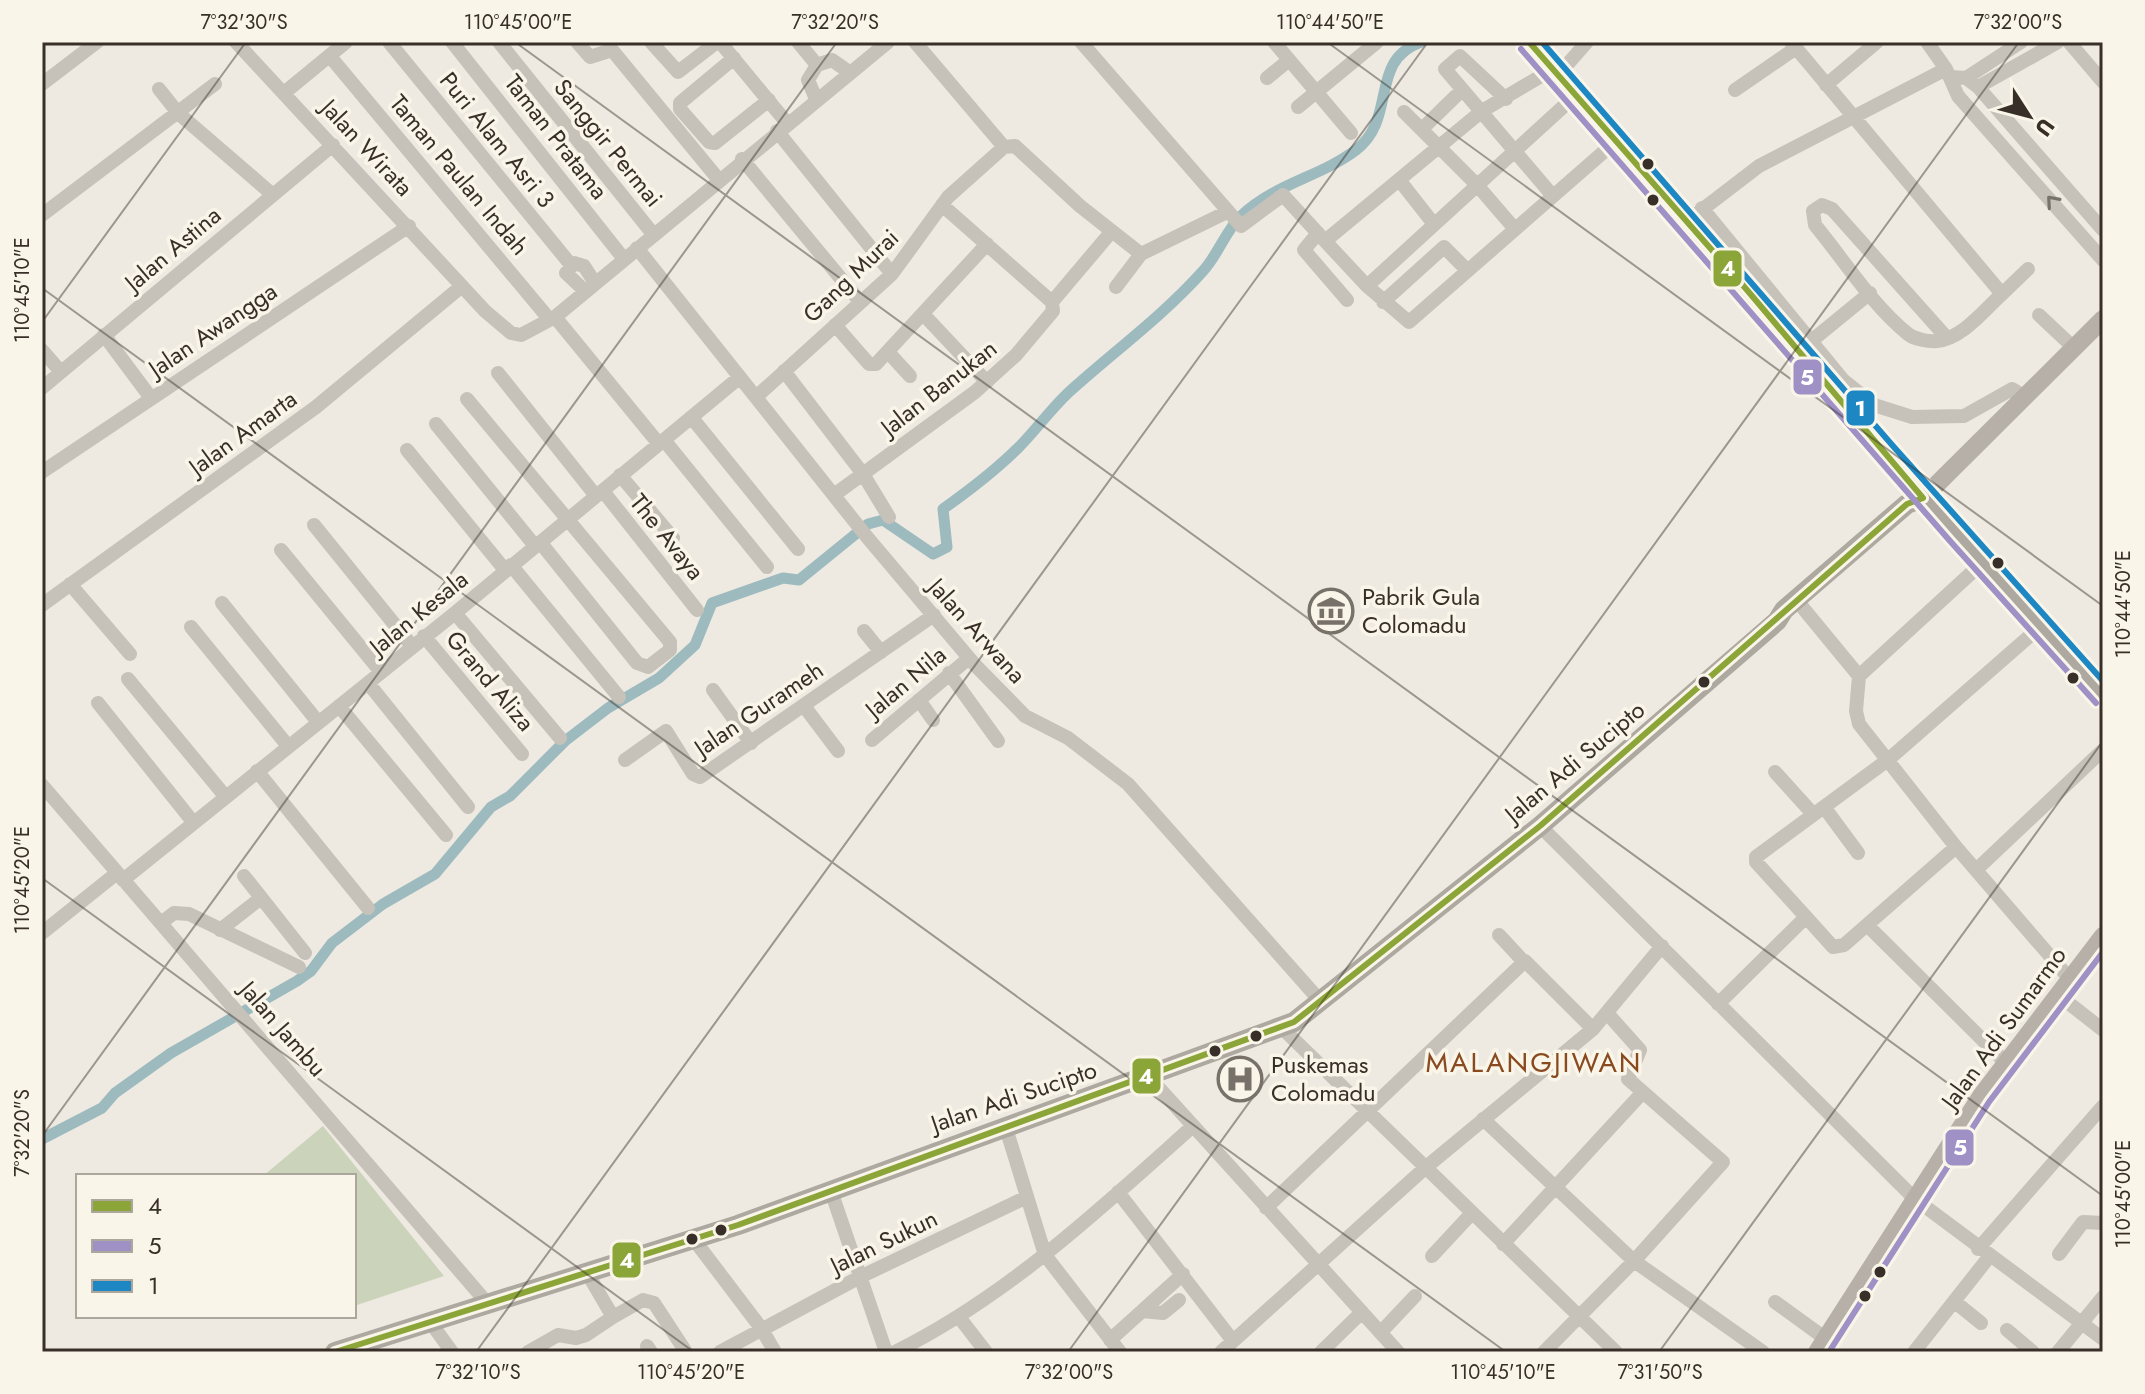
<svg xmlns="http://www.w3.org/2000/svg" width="2145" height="1394" font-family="Jost,sans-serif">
<rect width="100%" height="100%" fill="#eeeae1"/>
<path fill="#cbd4ba" d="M 323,1126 L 444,1276 L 354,1306 L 354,1176 L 263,1176 Z"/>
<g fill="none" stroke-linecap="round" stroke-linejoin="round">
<path stroke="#9dbabf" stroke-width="11" d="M 42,1139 L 102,1108 L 115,1093 L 171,1053 L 297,981 L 311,971 L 332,943 L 383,904 L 435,874 L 491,807 L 510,796 L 565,741 L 608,708 L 659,678 L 695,645 L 712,603 L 783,578 L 799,580 L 868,524 L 883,520 L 933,554 L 947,547 L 943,509 C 967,492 998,468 1019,447 C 1036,430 1050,410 1068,393 C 1112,353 1163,316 1203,271 C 1218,255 1226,230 1241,216 C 1276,183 1320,177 1356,150 C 1398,118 1368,61 1421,42"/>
<path stroke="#c6c2ba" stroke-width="14" d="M 236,42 L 485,311 L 511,333 L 521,335 L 555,317 L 888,42
M 389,42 L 571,265
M 452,42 L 624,259
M 499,42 L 653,234
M 577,42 L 590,57 L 612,50 L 719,180
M 651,42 L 678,72 L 717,42
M 720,42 L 787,123
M 798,42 L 817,65
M 915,42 L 1004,147
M 1081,42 L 1241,226 L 1283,195 L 1325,241 L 1482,111 L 1553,69
M 1274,42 L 1351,133
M 1791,42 L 2002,294 C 1984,310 1963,338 1937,341 C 1929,342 1914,339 1908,334 C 1872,305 1844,260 1815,225 L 1813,211 L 1822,205 L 1832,209 L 1947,338
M 1927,42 L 1946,69 L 1958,96 L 2103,260
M 2069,42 L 2103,82
M 734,58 L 680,103 L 680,109 L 709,142 L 715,143 L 769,100
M 333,60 L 550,320
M 1558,75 L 1587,42
M 1951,77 L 1966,78 L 1978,87 L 2103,230
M 1267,78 L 1289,60
M 1966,78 L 2021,42
M 42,84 L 97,42
M 1826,85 L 1877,42
M 1978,87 L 2058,42
M 159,89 L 178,113 L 273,195
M 1735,90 L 1796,48
M 284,93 L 346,42
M 816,99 L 808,80 L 817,65 L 832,60 L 849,72
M 1506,99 L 1460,56 L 1445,69 L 1552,195
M 1298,107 L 1377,42
M 1404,112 L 1477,185 L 1514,228
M 1422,129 L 1462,90
M 777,131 L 892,274
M 1004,147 L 1015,146 L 1080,206 L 1141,254 L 1116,287
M 742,159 L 857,298
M 1400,181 L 1433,223
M 942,205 L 1052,302
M 1702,208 L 1843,380 L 1874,405 L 1912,417 L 1964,416 L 2012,389 L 2025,397
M 42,215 L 215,84
M 1686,222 L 1759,166 L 1946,69
M 1318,233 L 1304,250 L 1347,300
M 1325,241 L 1367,286 L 1409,322 L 1615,142
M 637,248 L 867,537 L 975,665 L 1025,716 L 1068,738 L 1128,784 L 1322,1003
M 1141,254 L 1227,212
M 1367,286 L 1575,96
M 585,291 L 566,273 L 574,263 L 584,266 L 595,283
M 2002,294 L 2028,269
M 1052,302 L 1112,231
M 1383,302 L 1444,247 L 1467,270
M 924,315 L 987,382
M 2039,315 L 2074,348
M 555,317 L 659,444
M 835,325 L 869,364 L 876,364 L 987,244
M 104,335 L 151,398
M 1810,342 L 1870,293
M 42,350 L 61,372
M 888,352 L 910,376
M 784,371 L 863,474 L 889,517
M 498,373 L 596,496
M 42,388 L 333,145
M 756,397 L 892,274 L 948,197 L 1004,147
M 467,399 L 670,642 L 670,650 L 648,667 L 637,663 L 540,542
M 692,418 L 798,549
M 436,424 L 535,546
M 664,440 L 767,567
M 407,450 L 505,570
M 42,472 L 409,226
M 620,475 L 673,538
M 603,491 L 697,610
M 834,495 L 975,392 L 1016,355 L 1053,311 L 1052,302
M 314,525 L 412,646
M 281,550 L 381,672
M 511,565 L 619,697
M 70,584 L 130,654
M 222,603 L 318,722
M 42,605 L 316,407 L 462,286
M 1803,608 L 1859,676 L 1856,711 L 1859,724 L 1956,847 L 2069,978
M 455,613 L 560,738
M 191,627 L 288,746
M 864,631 L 881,652
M 424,636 L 522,754
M 949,673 L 998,741
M 1859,676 L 1981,564
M 128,679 L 225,796
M 368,683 L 468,807
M 713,690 L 751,743
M 919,700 L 933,720
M 98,703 L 193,822
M 339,706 L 446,835
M 804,706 L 838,751
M 872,740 L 969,658
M 625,760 L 666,731 L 693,774 L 700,777 L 934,615
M 257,771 L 368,908
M 1775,772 L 1813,814
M 42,785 L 488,1304
M 1824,807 L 1858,853
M 1540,826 L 1915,1199 L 2103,1339
M 1976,870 L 2103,750
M 244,876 L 305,953
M 123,880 L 455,613 L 740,377
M 1806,917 L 1833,947 L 1844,945 L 1956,847
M 161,923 L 174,913 L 189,914 L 299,967
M 1867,925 L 2006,1063
M 220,930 L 261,898
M 42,933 L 117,873
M 1499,935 L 1524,962
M 2057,994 L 2103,1030
M 1718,1004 L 1806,917 L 1756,862 L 1756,857 L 1889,759 L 2040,627
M 1282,1028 L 1616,1352
M 1149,1077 L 1398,1352
M 1483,1119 L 1634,1261 L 1763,1352
M 1006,1128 L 1045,1255
M 831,1191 L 886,1352
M 1118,1192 L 1233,1341
M 1266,1208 L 1525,961 L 1593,1029
M 692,1237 L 761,1328 L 775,1352
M 1503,1244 L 1643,1092
M 1978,1249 L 2103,1106
M 2059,1254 L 2083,1222 L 2103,1223
M 1045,1255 L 1120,1352
M 1432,1256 L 1472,1213
M 586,1271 L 613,1317 L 643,1300 L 654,1303 L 686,1352
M 1775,1302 L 1826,1339
M 1955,1302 L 1981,1323
M 1142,1311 L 1163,1313 L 1179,1300
M 959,1317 L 986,1352
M 431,1323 L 452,1352
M 2007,1330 L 2033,1352
M 1381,1332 L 1415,1296
M 1110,1340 L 1183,1274
M 647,1346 L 651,1352
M 528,1352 L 558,1335 L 576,1338 L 586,1335 L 613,1317
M 720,1352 L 860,1277 L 1027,1197
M 895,1352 C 1008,1296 1100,1209 1193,1126
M 1221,1352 L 1425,1168 L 1593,1029 L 1662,946
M 1321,1352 L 1362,1312
M 1544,1352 L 1634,1261 L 1723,1162 L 1628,1079 L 1640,1050 L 1607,1013
M 1914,1352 L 1989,1257
M 2058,1352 L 2103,1297"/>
<path stroke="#b6b0a9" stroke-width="18" d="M 1529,42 L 1747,290 L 1923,498 L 2103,319
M 1817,1352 L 1981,1096 L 2103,936"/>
<path stroke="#ada8a0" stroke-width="20" d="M 1923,498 L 2103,696
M 335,1352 L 738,1225 L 1294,1022 L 1540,826 L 1777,621 L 1784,610 L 1907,504 L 1923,498"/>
<g stroke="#faf5e9" stroke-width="12">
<path id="bus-1" d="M 1529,42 L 1747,290 L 1923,498
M 335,1352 L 738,1225 L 1294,1022 L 1540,826 L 1907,504 L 1923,498"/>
</g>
<g stroke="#faf5e9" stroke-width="12">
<path id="bus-2" d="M 1521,49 L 1950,541 L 2096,703
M 1829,1352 L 1989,1102 L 2103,952"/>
</g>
<g stroke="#faf5e9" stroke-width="12">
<path id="bus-3" d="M 1542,42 L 1893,446 L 2103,681"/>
</g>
<use href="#bus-1" stroke="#8ca538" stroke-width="6"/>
<use href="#bus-2" stroke="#9f91c5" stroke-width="6"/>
<use href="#bus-3" stroke="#1d87c4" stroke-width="6"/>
</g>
<defs><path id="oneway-chevron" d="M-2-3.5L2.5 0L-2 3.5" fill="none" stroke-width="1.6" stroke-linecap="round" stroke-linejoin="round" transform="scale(2)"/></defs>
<use stroke="#78726a" href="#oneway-chevron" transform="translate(2052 201) rotate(-131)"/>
<path fill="none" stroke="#383028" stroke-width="2" stroke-opacity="0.45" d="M 515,42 L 2103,1196M 1327,42 L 2103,606M 42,288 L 1506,1352M 42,322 L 246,42M 42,878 L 694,1352M 42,1136 L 837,42M 476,1352 L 1428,42M 1068,1352 L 2019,42M 1659,1352 L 2103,741"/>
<defs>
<g id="museum-ring" transform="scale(2.3)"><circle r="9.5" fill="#faf5e9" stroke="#787169" stroke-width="1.5"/><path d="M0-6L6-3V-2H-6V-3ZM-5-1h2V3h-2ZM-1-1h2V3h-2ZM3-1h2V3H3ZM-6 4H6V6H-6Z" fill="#787169"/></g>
<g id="hospital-ring" transform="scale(2.3)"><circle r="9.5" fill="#faf5e9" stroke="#787169" stroke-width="1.5"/><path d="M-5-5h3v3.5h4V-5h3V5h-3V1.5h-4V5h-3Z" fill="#787169"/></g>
</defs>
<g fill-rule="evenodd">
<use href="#museum-ring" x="1331" y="611"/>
<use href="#hospital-ring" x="1240" y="1079"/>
</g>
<g fill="#383028" stroke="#faf5e9" stroke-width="3">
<circle cx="1648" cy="164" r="7"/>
<circle cx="1653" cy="200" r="7"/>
<circle cx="1998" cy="563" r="7"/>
<circle cx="2073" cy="678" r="7"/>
<circle cx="1704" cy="682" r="7"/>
<circle cx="1256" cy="1036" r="7"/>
<circle cx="1215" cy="1051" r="7"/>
<circle cx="721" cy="1230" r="7"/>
<circle cx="692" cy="1239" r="7"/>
<circle cx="1880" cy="1272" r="7"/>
<circle cx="1865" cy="1296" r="7"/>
</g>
<g text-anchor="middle" stroke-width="7" stroke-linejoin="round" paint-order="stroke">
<g font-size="24" fill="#383028" stroke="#faf5e9">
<text transform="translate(556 137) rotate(52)" y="8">Taman Pratama</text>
<text transform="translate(497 140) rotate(51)" y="8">Puri Alam Asri 3</text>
<text transform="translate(608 143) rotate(51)" y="8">Sanggir Permai</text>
<text transform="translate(367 148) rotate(47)" y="8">Jalan Wirata</text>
<text transform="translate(459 175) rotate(50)" y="8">Taman Paulan Indah</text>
<text transform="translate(173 249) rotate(-40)" y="8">Jalan Astina</text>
<text transform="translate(851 276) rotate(-44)" y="8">Gang Murai</text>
<text transform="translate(213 330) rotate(-34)" y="8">Jalan Awangga</text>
<text transform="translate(939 388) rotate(-38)" y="8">Jalan Banukan</text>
<text transform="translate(243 433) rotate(-36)" y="8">Jalan Amarta</text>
<text transform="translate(667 537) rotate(51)" y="8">The Avaya</text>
<text transform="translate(419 613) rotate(-39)" y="8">Jalan Kesala</text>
<text transform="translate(977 631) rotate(48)" y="8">Jalan Arwana</text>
<text transform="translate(490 681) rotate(50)" y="8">Grand Aliza</text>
<text transform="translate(906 682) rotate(-40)" y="8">Jalan Nila</text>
<text transform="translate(759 709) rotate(-34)" y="8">Jalan Gurameh</text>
<text transform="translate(1575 762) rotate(-40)" y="8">Jalan Adi Sucipto</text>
<text transform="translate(2004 1028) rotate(-54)" y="8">Jalan Adi Sumarmo</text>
<text transform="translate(283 1029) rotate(49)" y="8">Jalan Jambu</text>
<text transform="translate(1014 1097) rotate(-19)" y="8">Jalan Adi Sucipto</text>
<text transform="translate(884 1242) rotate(-26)" y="8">Jalan Sukun</text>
</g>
<g font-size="24" fill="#383028" stroke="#faf5e9" text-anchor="start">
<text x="1362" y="605">Pabrik Gula<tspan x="1362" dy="28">Colomadu</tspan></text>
<text x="1271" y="1073">Puskemas<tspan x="1271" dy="28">Colomadu</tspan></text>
</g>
<g font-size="28" letter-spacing="2" fill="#894a1f" stroke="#faf5e9">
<text x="1534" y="1072">MALANGJIWAN</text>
</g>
</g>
<g stroke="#faf5e9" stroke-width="3">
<rect x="1712" y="249" width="31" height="39" rx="8" fill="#8ca538"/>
<rect x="1792" y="358" width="31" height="38" rx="8" fill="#9f91c5"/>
<rect x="1845" y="389" width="31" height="38" rx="8" fill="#1d87c4"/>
<rect x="1131" y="1057" width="31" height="38" rx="8" fill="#8ca538"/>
<rect x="1944" y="1128" width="31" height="39" rx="8" fill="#9f91c5"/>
<rect x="611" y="1241" width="31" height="38" rx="8" fill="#8ca538"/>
</g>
<g font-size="22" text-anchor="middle" font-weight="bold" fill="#fff">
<text x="1728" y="276">4</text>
<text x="1807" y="385">5</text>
<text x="1860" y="416">1</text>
<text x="1146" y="1084">4</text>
<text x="1960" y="1155">5</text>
<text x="627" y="1268">4</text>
</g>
<rect width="2145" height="1394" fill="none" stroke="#faf5e9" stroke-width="88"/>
<rect x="76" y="1174" width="280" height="144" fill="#faf5e9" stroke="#aca69c" stroke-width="2"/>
<rect x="92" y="1200" width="40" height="12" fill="#8ca538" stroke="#aca69c" stroke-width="2"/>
<text x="148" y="1214" font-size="24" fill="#383028">4</text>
<rect x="92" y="1240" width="40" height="12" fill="#9f91c5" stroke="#aca69c" stroke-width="2"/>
<text x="148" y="1254" font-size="24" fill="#383028">5</text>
<rect x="92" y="1280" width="40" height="12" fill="#1d87c4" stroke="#aca69c" stroke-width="2"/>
<text x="148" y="1294" font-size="24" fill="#383028">1</text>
<g transform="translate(2029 116) rotate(126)" stroke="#faf5e9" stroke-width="6" paint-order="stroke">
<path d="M0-6L14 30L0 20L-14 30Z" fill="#383028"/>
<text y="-12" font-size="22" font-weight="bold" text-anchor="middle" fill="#383028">U</text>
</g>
<rect x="44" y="44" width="2057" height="1306" fill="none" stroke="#383028" stroke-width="3"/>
<g font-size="20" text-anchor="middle" fill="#383028">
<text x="244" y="29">7°32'30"S</text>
<text x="518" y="29">110°45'00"E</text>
<text x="835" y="29">7°32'20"S</text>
<text x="1330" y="29">110°44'50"E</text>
<text x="2018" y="29">7°32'00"S</text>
<text transform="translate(22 290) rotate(-90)" y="7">110°45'10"E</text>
<text transform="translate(2123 604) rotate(-90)" y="7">110°44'50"E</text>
<text transform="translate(22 880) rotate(-90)" y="7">110°45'20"E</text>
<text transform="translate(22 1133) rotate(-90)" y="7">7°32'20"S</text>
<text transform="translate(2123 1194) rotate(-90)" y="7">110°45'00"E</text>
<text x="478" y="1379">7°32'10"S</text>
<text x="691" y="1379">110°45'20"E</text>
<text x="1069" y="1379">7°32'00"S</text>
<text x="1503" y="1379">110°45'10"E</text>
<text x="1660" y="1379">7°31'50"S</text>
</g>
</svg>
